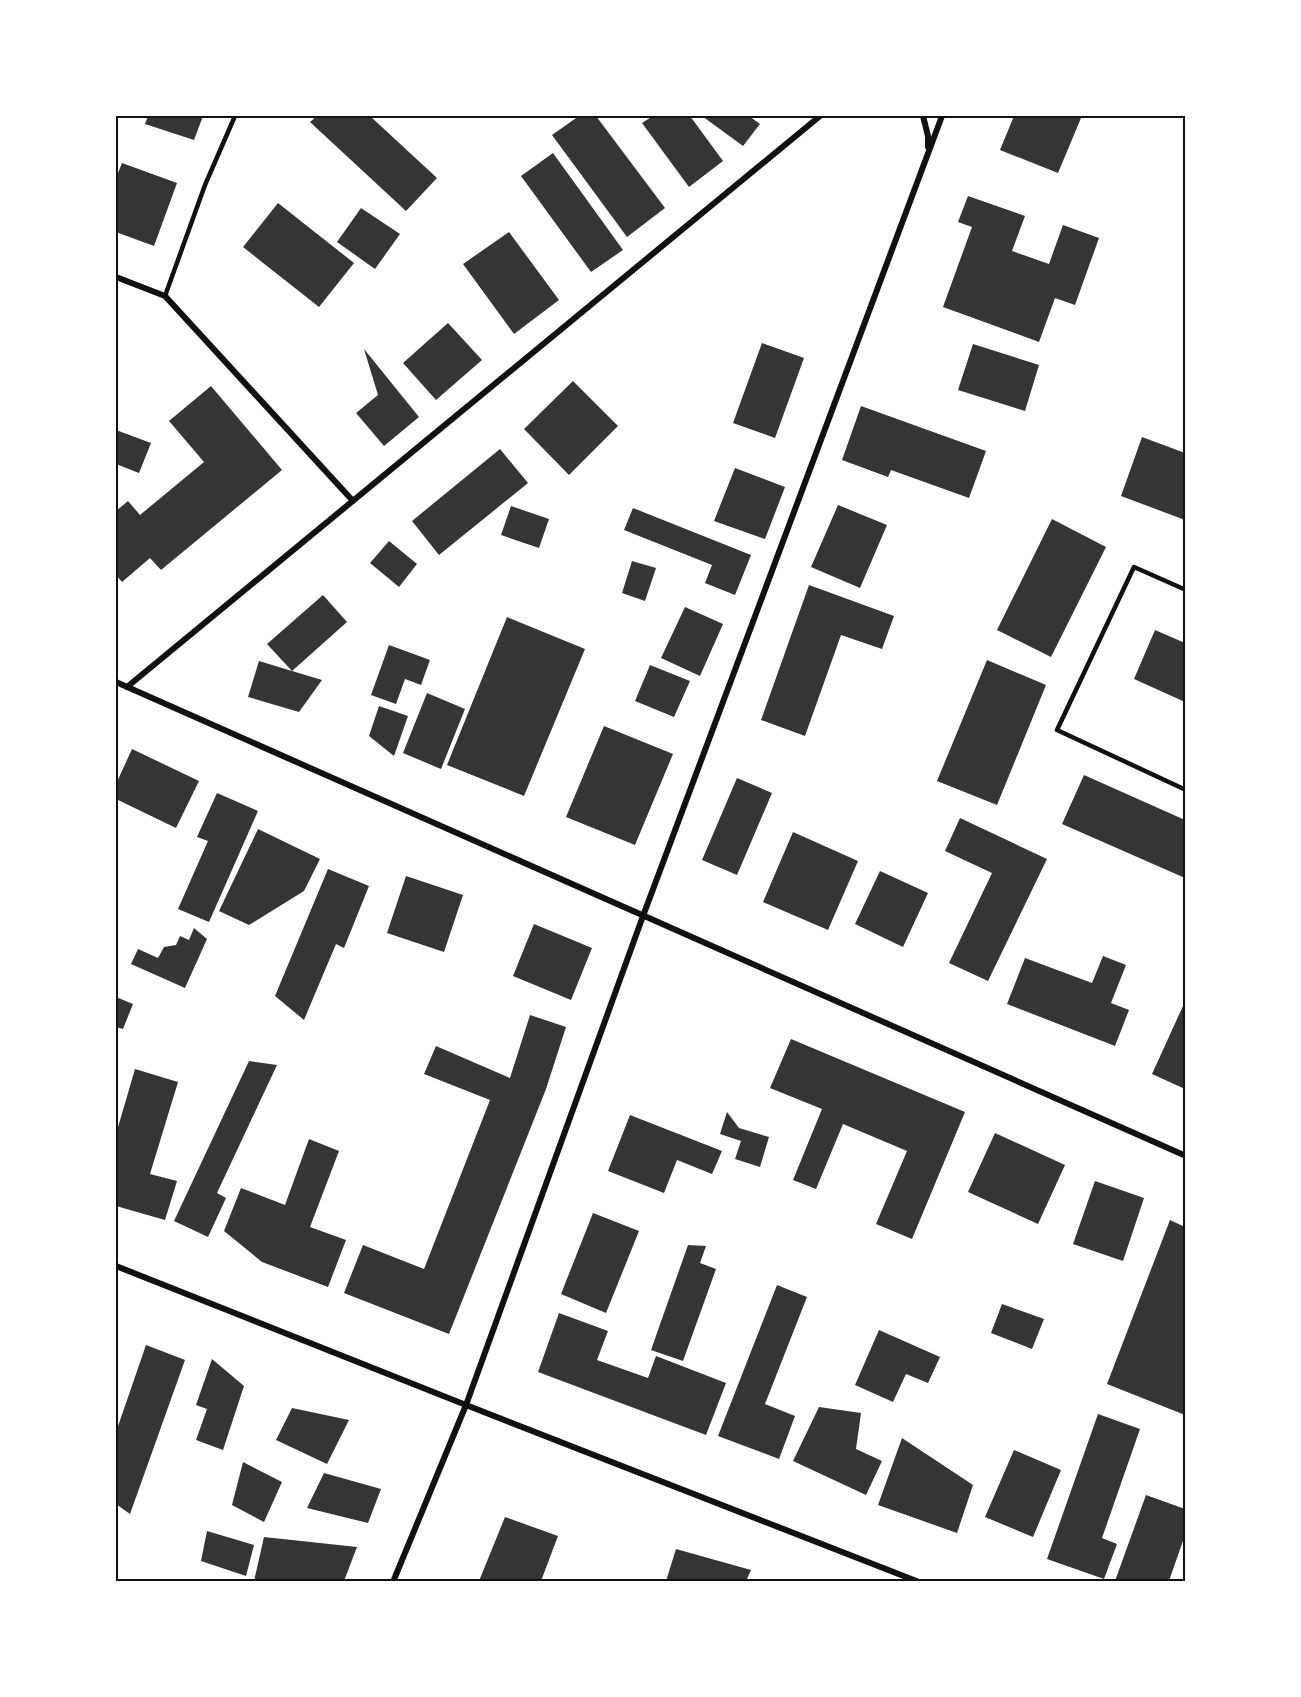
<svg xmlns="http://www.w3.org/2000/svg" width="1301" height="1697" font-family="'Varela Round',sans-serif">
<rect width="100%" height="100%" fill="#fff"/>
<path fill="#353535" d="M 148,116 L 203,116 L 194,140 L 145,124 Z
M 317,116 L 370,116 L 437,178 L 406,211 L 310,122 Z
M 579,116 L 596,116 L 665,208 L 627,237 L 552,135 Z
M 653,116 L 690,116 L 723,161 L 689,187 L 642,123 Z
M 702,116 L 749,116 L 760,124 L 743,146 Z
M 1014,116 L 1074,116 L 1081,118 L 1058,173 L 1000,150 Z
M 553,153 L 623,250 L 591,272 L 521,176 Z
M 122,163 L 177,183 L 154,246 L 116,232 L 116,178 Z
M 968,196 L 1025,216 L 1012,251 L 1049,264 L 1063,225 L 1099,238 L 1075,305 L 1055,298 L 1039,342 L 943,307 L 972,227 L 958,222 Z
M 278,203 L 354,263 L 319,307 L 243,247 Z
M 361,208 L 400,234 L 375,269 L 337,242 Z
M 509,232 L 559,300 L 514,334 L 463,264 Z
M 448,323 L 482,360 L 436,400 L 403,363 Z
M 762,343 L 804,358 L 775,438 L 733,423 Z
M 973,344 L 1039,365 L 1025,411 L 958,390 Z
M 364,349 L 419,417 L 384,446 L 356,413 L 378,395 Z
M 573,381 L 618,426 L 569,475 L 524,429 Z
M 211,386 L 282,470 L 161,570 L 150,558 L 122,582 L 116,575 L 116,511 L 128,501 L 140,515 L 204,462 L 169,421 Z
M 861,406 L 986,451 L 969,498 L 891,470 L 888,477 L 842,460 Z
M 116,430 L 151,443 L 139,473 L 116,464 Z
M 1142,437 L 1185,453 L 1185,520 L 1121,496 Z
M 500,449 L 528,483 L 439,555 L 412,521 Z
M 735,468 L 785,487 L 765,539 L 714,521 Z
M 838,505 L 887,525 L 860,588 L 811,567 Z
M 511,506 L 549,519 L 539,548 L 501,535 Z
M 633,508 L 751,555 L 735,595 L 705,583 L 712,565 L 624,530 Z
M 1052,519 L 1106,547 L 1051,657 L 997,630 Z
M 389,541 L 417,564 L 399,587 L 370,563 Z
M 632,561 L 656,568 L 645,601 L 622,593 Z
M 809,585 L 894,616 L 882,649 L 841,635 L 805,736 L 761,720 Z
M 323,595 L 347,622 L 292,671 L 267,644 Z
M 685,607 L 723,624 L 700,676 L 661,658 Z
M 507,617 L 585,649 L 524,796 L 447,765 Z
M 1155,630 L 1185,643 L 1185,702 L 1134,679 Z
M 389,645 L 430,660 L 421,685 L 405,679 L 396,704 L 371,695 Z
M 987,660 L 1046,685 L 997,805 L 937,781 Z
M 259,661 L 292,671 L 322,680 L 299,712 L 248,697 Z
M 650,665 L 690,681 L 674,717 L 635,701 Z
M 427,693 L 465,709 L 441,769 L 403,753 Z
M 379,706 L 408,716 L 394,756 L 369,736 Z
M 604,726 L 673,754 L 635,845 L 566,817 Z
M 132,749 L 199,781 L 176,828 L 116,799 L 116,784 Z
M 1084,775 L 1185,820 L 1185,878 L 1062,824 Z
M 737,778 L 772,793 L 737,875 L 702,860 Z
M 217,793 L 258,811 L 209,922 L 178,909 L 208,841 L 197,837 Z
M 960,818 L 1047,859 L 988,981 L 949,963 L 992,873 L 945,851 Z
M 258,829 L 320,859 L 304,891 L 249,925 L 219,911 Z
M 793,832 L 858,861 L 828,930 L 763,902 Z
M 328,869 L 369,886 L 344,948 L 336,944 L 304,1020 L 275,996 Z
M 880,871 L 928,893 L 903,947 L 855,924 Z
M 406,876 L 463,895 L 444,952 L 387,933 Z
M 534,924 L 592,948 L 571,1000 L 513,976 Z
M 194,928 L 207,939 L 185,988 L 131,964 L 138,949 L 158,958 L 164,947 L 176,945 L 180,936 L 189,940 Z
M 1103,956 L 1126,965 L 1111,1003 L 1129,1010 L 1115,1046 L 1007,1004 L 1025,958 L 1092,983 Z
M 116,997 L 133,1004 L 123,1029 L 116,1027 Z
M 1183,1006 L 1185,1007 L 1185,1089 L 1152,1074 Z
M 530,1015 L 566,1027 L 546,1089 L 449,1334 L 344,1293 L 363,1245 L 424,1269 L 490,1100 L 424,1074 L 436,1046 L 510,1078 Z
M 791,1039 L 965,1112 L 912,1239 L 876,1224 L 907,1151 L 843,1124 L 816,1189 L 793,1180 L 822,1109 L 770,1088 Z
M 249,1061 L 277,1065 L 217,1193 L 226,1198 L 208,1237 L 174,1221 Z
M 135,1069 L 178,1082 L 150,1174 L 177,1181 L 165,1220 L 116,1206 L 116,1134 Z
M 727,1112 L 739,1128 L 769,1137 L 760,1167 L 735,1159 L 741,1141 L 720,1134 Z
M 630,1115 L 722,1151 L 712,1174 L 677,1160 L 664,1193 L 608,1171 Z
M 995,1133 L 1065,1165 L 1038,1224 L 968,1192 Z
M 309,1139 L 339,1151 L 310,1227 L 346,1240 L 328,1287 L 262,1262 L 224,1231 L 241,1188 L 285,1205 Z
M 1095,1181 L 1144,1198 L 1123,1261 L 1073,1244 Z
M 593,1213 L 639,1231 L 606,1313 L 561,1294 Z
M 1170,1220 L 1185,1227 L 1185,1415 L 1107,1384 Z
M 688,1245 L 706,1246 L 700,1263 L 716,1269 L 683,1361 L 651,1350 Z
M 777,1285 L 807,1297 L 765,1404 L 795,1416 L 779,1459 L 718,1436 Z
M 1002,1304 L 1044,1319 L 1032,1349 L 991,1333 Z
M 559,1313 L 608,1331 L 597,1360 L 648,1378 L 656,1356 L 726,1383 L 706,1435 L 538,1372 Z
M 879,1330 L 940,1357 L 928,1383 L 906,1374 L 893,1402 L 855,1385 Z
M 146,1345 L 185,1360 L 130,1514 L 116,1504 L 116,1432 Z
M 212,1359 L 244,1386 L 223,1450 L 196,1440 L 207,1409 L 196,1405 Z
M 819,1407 L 861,1413 L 856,1449 L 882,1461 L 866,1495 L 793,1461 Z
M 292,1408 L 349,1420 L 327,1464 L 276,1440 Z
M 1098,1414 L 1140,1429 L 1102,1538 L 1117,1544 L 1104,1579 L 1047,1559 Z
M 902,1438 L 973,1485 L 957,1533 L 878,1505 Z
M 1014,1450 L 1061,1470 L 1033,1537 L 985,1517 Z
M 243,1462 L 282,1482 L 264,1522 L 232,1505 Z
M 324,1473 L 381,1489 L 368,1523 L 307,1508 Z
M 1146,1495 L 1185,1509 L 1185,1535 L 1169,1581 L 1115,1581 Z
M 505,1517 L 558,1536 L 541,1581 L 479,1581 Z
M 207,1531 L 254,1545 L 246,1576 L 201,1561 Z
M 264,1537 L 357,1547 L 344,1581 L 254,1581 Z
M 676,1549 L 751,1570 L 746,1581 L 666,1581 Z"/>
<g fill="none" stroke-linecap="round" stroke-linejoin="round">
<path stroke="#111" stroke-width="4.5" d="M 165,296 L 205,185 L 235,116
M 1186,590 L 1134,567 L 1057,730 L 1186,790"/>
<path stroke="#111" stroke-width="6" d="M 923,116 L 928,136 L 928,147
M 116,277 L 165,296 L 353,501
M 116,682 L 1186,1156
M 127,687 L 820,116
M 116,1266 L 466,1405 L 919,1582
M 393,1582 L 466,1405 L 643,916 L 942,116"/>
</g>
<rect width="1301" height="1697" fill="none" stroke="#ffffff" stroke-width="234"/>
<rect x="117" y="117" width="1067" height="1463" fill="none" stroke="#111" stroke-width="2"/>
</svg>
